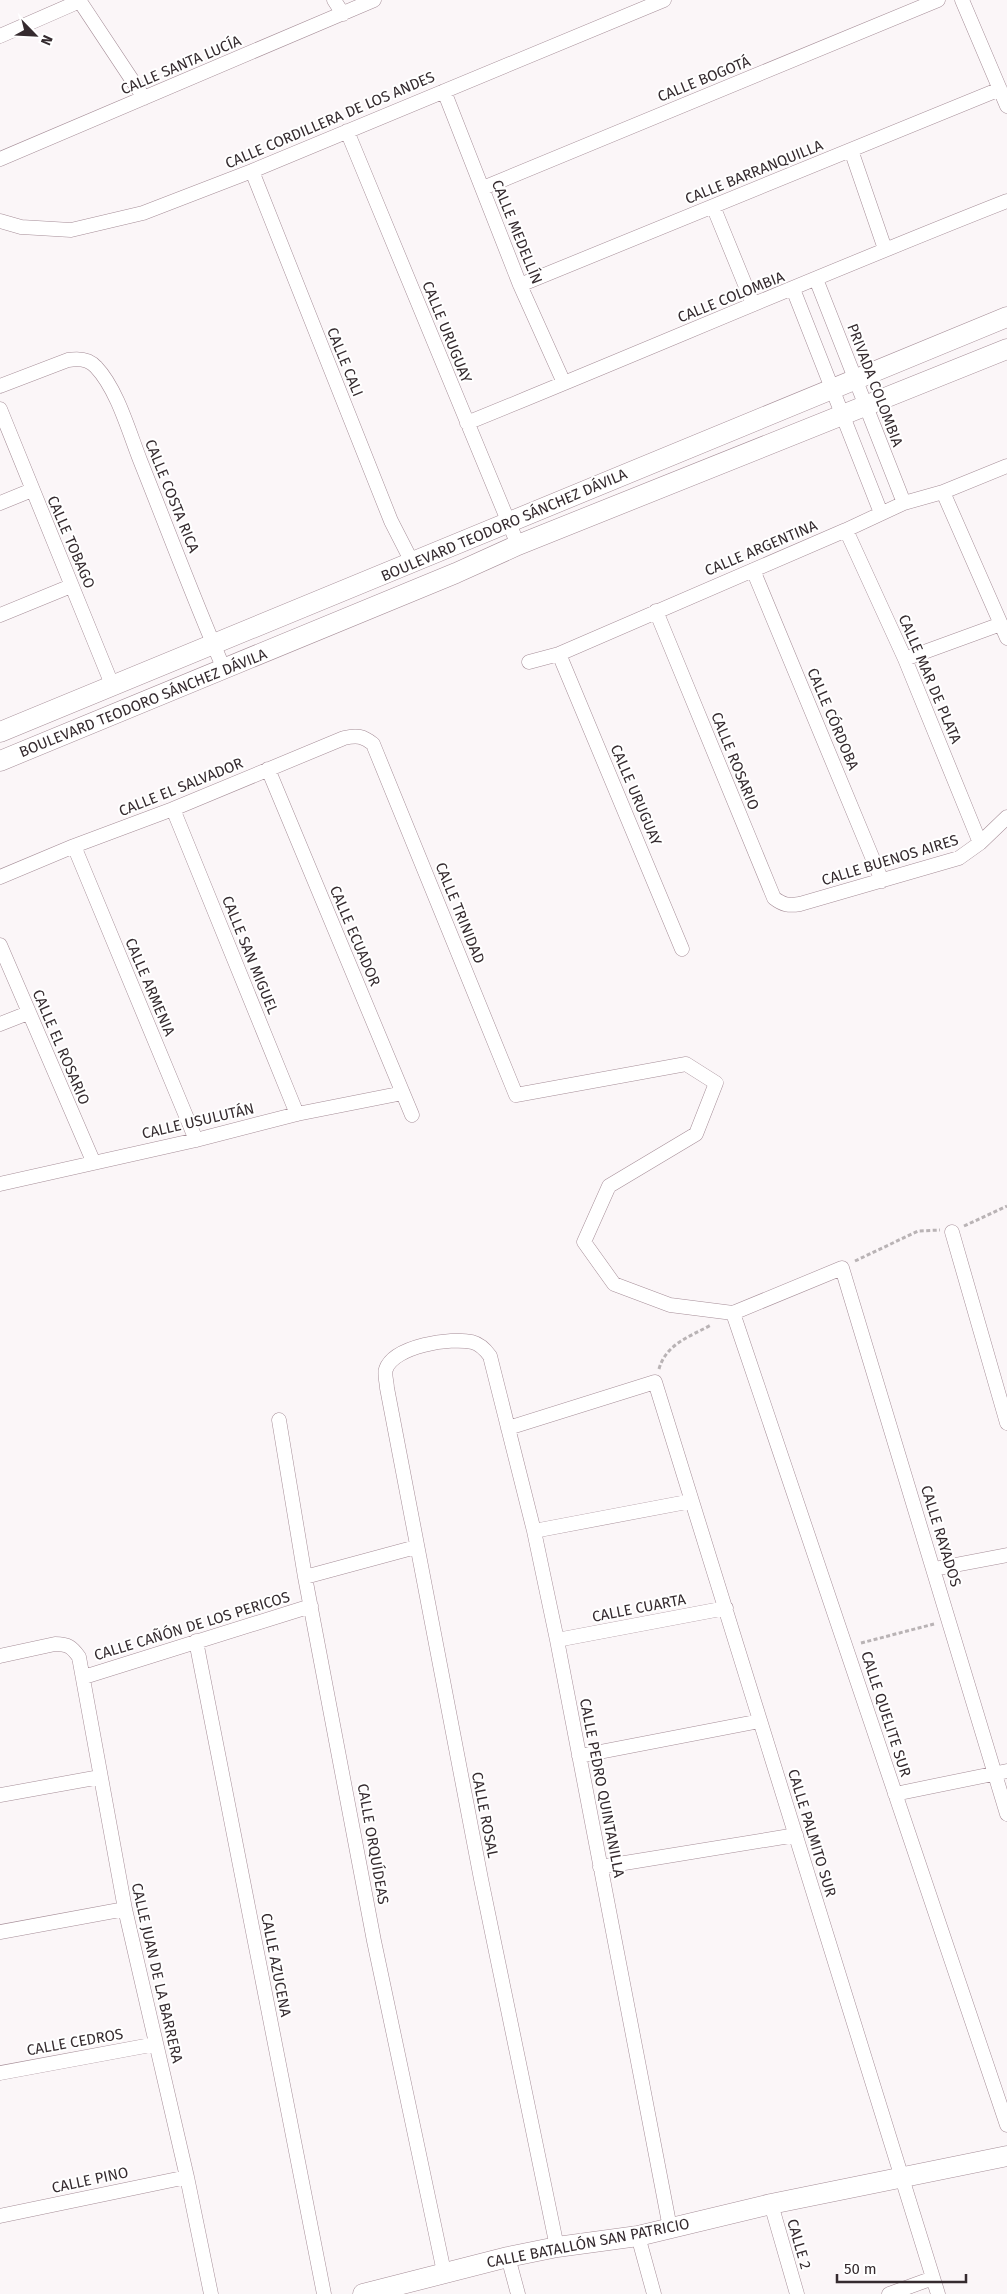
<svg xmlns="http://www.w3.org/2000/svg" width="1007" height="2294" font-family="'Fira Sans',sans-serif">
<rect width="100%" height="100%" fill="#fbf6f8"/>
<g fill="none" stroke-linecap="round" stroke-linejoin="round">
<g stroke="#a68e98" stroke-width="15">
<path id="street" d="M 79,0 L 144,98
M 334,0 L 343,14
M 962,0 L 1007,106
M 0,36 L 80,1
M 444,91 L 520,285 L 564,383
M 347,131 L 518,545
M 851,150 L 885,249
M 0,159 L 374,0
M 252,171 L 391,521 L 413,564
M 483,188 L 938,0
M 713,206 L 753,304
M 0,221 L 21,227 L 71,230 L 143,213 L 252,171 L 664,0
M 816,279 L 904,503
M 520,285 L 1000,89
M 793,289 L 881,513
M 0,386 L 68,360 C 79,358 89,359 96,367 C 117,389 129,432 140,460 C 168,530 194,600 224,669
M 0,409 L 113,687
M 467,423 C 647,350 826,272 1007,201
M 943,492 L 1007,638
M 0,503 L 32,490
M 846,530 L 905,659 L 980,843
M 753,570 L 882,881
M 656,611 L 774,898 C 783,905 789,906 800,904 L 959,858 L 980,843 L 1007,817
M 0,615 L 71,586
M 559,654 L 682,949
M 905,659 L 1001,624
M 529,662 L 559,654 L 846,530 L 904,503 L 943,492 L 1007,466
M 268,769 L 412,1115
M 173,809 L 297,1114
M 74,846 L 196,1140
M 0,877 L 74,846 L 173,809 L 344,738 C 357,735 363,736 373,744 L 516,1095 L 686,1064 L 716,1083 L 696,1134 L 609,1186 L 584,1242 L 614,1284 L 670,1305 L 733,1313 L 842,1268 L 1007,1814
M 0,945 L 93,1161
M 0,1024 L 28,1013
M 0,1184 L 196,1140 L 297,1114 L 403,1093
M 952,1232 L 1007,1423
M 733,1313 L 1007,2125
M 279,1420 L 305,1577 L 374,1941 L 444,2272
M 508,1428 L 655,1382 L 938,2294
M 534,1531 L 692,1501
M 934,1569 L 1007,1555
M 305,1577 L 416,1547
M 557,1640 L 726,1608
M 196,1641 L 324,2294
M 0,1656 L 55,1644 C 68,1644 72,1647 79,1657 L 125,1909 L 187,2177 L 211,2294
M 84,1677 L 311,1606
M 579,1756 L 760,1721
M 895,1794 L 1007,1771
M 0,1795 L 100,1777
M 600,1867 L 796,1835
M 0,1932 L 125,1909
M 0,2073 L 156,2044
M 771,2204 L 797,2294
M 0,2216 L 187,2177
M 638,2236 L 654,2294
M 557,2247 L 481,1879 L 387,1388 C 387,1383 384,1374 386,1369 C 394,1346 451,1337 472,1342 C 480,1344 485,1349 490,1356 L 534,1531 L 557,1640 L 670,2228
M 508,2257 L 518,2294
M 889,2294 L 933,2278"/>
</g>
<g stroke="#a68e98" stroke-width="21">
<path id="secondary" d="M 0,732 L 1007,317
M 0,761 L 456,573 L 518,545 L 1007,349
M 363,2294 L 508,2257 L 557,2247 L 638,2236 L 771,2204 L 1007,2156"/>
</g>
<path stroke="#b9b3b5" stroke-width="3" stroke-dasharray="4 2.5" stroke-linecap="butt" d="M 964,1226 L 1007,1206
M 855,1261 L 918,1231 L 940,1230
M 659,1369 C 666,1344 689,1337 711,1325
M 861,1643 L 934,1624"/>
<use href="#street" stroke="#fff" stroke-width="14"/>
<use href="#secondary" stroke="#fff" stroke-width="20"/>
</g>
<g text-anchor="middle" stroke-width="4" stroke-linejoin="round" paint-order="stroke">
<g font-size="15" fill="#352b2f" stroke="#fff">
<text transform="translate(181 65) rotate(-23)" y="5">CALLE SANTA LUCÍA</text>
<text transform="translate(704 79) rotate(-22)" y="5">CALLE BOGOTÁ</text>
<text transform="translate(330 120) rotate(-23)" y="5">CALLE CORDILLERA DE LOS ANDES</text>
<text transform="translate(754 172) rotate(-22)" y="5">CALLE BARRANQUILLA</text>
<text transform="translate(517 232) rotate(68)" y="5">CALLE MEDELLÍN</text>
<text transform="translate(731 297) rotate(-22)" y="5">CALLE COLOMBIA</text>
<text transform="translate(447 332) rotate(68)" y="5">CALLE URUGUAY</text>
<text transform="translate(345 362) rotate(68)" y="5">CALLE CALI</text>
<text transform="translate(875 385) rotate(69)" y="5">PRIVADA COLOMBIA</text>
<text transform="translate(172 496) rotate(68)" y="5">CALLE COSTA RICA</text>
<text transform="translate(504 525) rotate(-23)" y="5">BOULEVARD TEODORO SÁNCHEZ DÁVILA</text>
<text transform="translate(71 542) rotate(67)" y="5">CALLE TOBAGO</text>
<text transform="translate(761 548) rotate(-23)" y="5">CALLE ARGENTINA</text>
<text transform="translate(930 679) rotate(67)" y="5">CALLE MAR DE PLATA</text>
<text transform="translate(143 703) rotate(-22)" y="5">BOULEVARD TEODORO SÁNCHEZ DÁVILA</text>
<text transform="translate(833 719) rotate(67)" y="5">CALLE CÓRDOBA</text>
<text transform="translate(735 761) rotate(68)" y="5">CALLE ROSARIO</text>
<text transform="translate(181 787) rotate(-22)" y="5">CALLE EL SALVADOR</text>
<text transform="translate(636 795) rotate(67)" y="5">CALLE URUGUAY</text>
<text transform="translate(890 860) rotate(-17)" y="5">CALLE BUENOS AIRES</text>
<text transform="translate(460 913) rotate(68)" y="5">CALLE TRINIDAD</text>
<text transform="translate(355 936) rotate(67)" y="5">CALLE ECUADOR</text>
<text transform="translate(250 955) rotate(68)" y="5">CALLE SAN MIGUEL</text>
<text transform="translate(150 987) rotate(67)" y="5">CALLE ARMENIA</text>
<text transform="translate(61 1047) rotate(67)" y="5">CALLE EL ROSARIO</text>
<text transform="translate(198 1121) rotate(-13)" y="5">CALLE USULUTÁN</text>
<text transform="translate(941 1536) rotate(73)" y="5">CALLE RAYADOS</text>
<text transform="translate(639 1608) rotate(-11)" y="5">CALLE CUARTA</text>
<text transform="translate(192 1626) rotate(-17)" y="5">CALLE CAÑÓN DE LOS PERICOS</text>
<text transform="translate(886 1714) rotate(72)" y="5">CALLE QUELITE SUR</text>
<text transform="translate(602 1788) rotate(79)" y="5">CALLE PEDRO QUINTANILLA</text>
<text transform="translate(485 1815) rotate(79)" y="5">CALLE ROSAL</text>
<text transform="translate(812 1833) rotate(73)" y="5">CALLE PALMITO SUR</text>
<text transform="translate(373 1844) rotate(80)" y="5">CALLE ORQUÍDEAS</text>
<text transform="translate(276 1965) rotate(79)" y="5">CALLE AZUCENA</text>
<text transform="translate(157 1973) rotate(77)" y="5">CALLE JUAN DE LA BARRERA</text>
<text transform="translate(75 2042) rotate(-10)" y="5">CALLE CEDROS</text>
<text transform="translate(90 2180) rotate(-12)" y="5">CALLE PINO</text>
<text transform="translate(588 2243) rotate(-11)" y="5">CALLE BATALLÓN SAN PATRICIO</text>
<text transform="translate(799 2244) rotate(74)" y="5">CALLE 2</text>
</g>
</g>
<g transform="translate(35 35) rotate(114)" stroke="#ffffff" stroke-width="4" paint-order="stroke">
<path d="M0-4L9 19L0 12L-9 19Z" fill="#352b2f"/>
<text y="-8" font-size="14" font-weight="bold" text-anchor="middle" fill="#352b2f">N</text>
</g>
<path d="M837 2274v8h129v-8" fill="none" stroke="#352b2f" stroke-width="2.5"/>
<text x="844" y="2274" font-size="15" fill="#352b2f" stroke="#ffffff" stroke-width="4" paint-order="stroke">50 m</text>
</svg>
